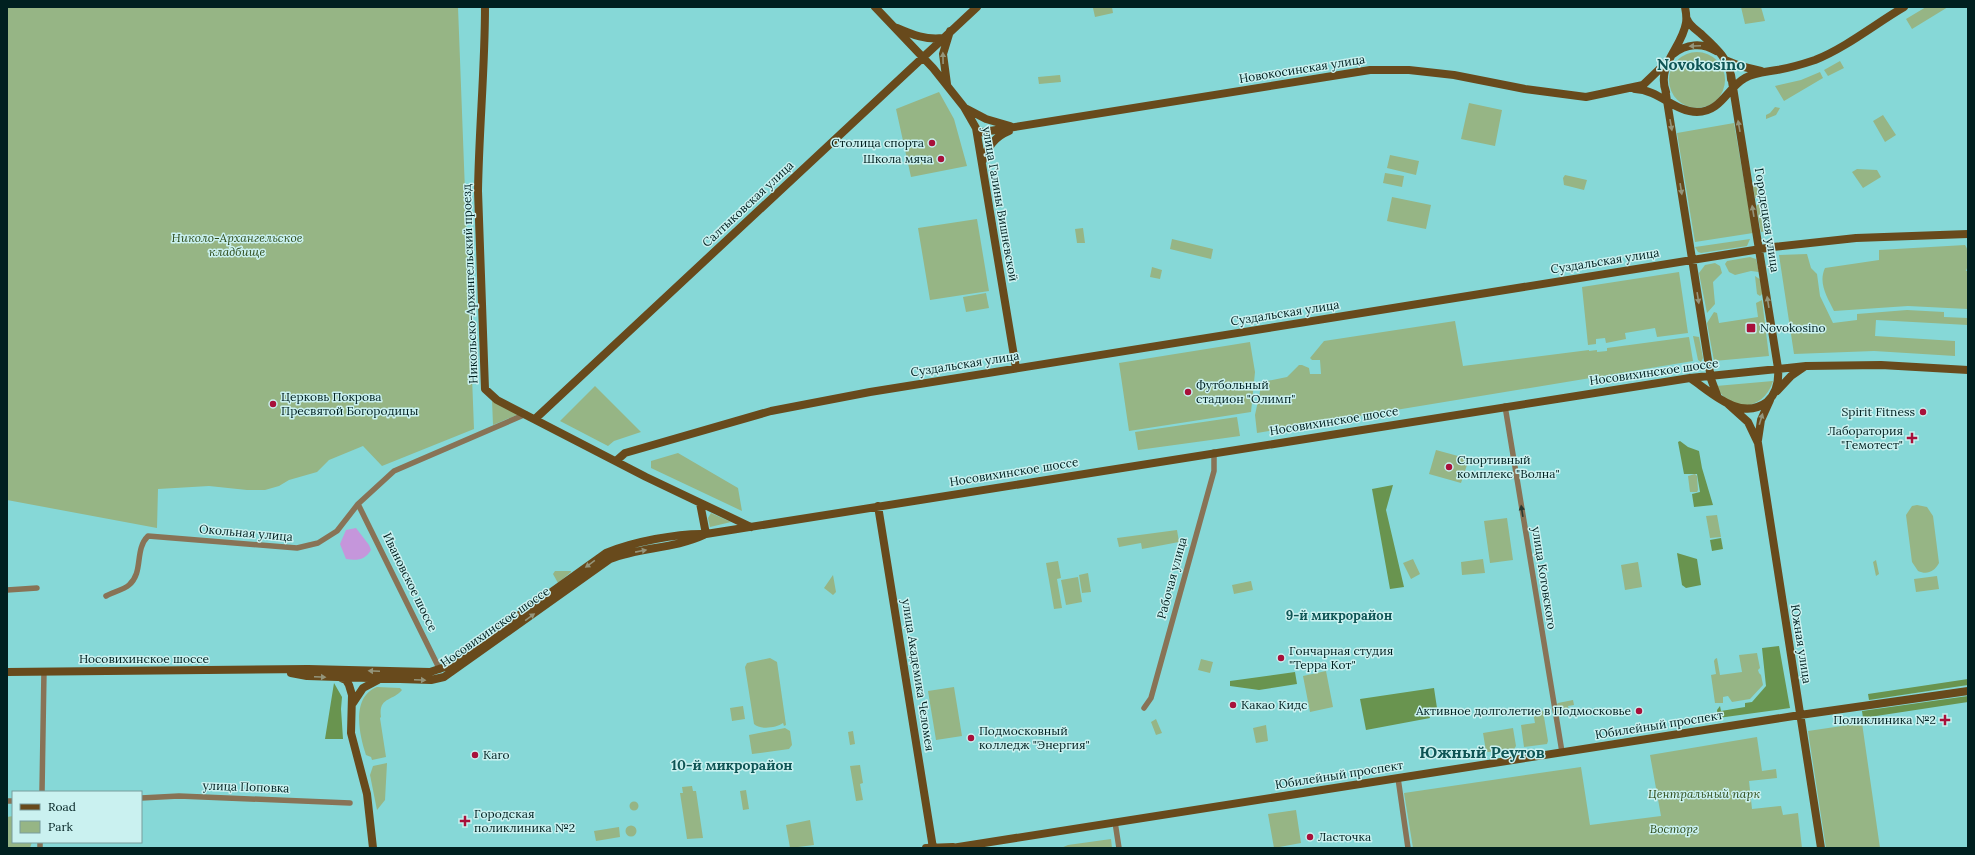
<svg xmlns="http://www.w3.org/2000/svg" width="1975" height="855" font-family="Lora,serif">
<rect width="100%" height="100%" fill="#86d8d7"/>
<path fill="#96b585" d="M 7,7 L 458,7 L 474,429 L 382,466 L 363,446 L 329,460 L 317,472 L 289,480 L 279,486 L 265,490 L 247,490 L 209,486 L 158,489 L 157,528 L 7,500 Z
M 1112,7 L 1113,13 L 1095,17 L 1093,8 Z
M 1741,7 L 1761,7 L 1765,21 L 1745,24 Z
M 1926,7 L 1948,7 L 1912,29 L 1906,19 Z
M1669 80a28 28 0 1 1 56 0a28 28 0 1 1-56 0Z
M 1840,61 L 1844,68 L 1828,76 L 1824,70 Z
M 1820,72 L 1823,78 L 1784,101 L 1775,86 L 1801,80 Z
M 1060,75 L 1061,82 L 1039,84 L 1038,77 Z
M 939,92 L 954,119 L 967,166 L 911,177 L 896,109 Z
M 1469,103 L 1502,110 L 1495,146 L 1461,139 Z
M 1775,107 L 1780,108 L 1776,115 L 1766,119 L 1766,115 L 1770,113 Z
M 1883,115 L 1896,135 L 1885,142 L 1873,121 Z
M 1734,123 L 1753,233 L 1695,242 L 1677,133 Z
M 1390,155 L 1419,161 L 1416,175 L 1387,168 Z
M 1857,169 L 1877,170 L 1881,177 L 1863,188 L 1852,172 Z
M 1385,173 L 1404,176 L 1402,187 L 1383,183 Z
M 1565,175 L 1587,180 L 1584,190 L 1564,185 L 1563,178 Z
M 1759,184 L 1760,196 L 1757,198 L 1755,198 L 1753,186 Z
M 1392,197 L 1431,205 L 1426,229 L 1387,221 Z
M 1758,204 L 1761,204 L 1766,220 L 1767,231 L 1761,232 L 1756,206 Z
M 977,219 L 989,291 L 930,300 L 918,228 Z
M 1083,228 L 1085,243 L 1077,243 L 1075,229 Z
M 1172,239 L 1213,249 L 1211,259 L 1170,249 Z
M 1750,239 L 1747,246 L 1701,253 L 1698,252 L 1695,247 Z
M 1965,245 C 1970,252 1969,263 1966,271 L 1968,271 L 1968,309 L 1908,306 L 1834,311 C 1827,297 1818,283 1825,268 L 1879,260 L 1879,250 Z
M 1807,254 L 1811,268 L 1817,274 L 1820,296 L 1833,323 L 1857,320 L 1857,314 L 1907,310 L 1944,312 L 1944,317 L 1968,318 L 1968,325 L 1876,320 L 1875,336 L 1955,341 L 1955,356 L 1874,351 L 1794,354 L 1779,255 Z
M 1750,257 L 1756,259 L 1759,272 L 1751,271 L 1735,275 L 1729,272 L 1725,264 L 1727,261 Z
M 1715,263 L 1720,266 L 1722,273 L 1713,282 L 1715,304 L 1707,313 L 1699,273 L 1705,265 Z
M 1152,267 L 1162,270 L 1160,279 L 1150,277 Z
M 1679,272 L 1688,333 L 1657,337 L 1655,328 L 1625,333 L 1626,339 L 1606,343 L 1605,338 L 1596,339 L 1596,344 L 1588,345 L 1582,287 Z
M 1755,276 L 1761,280 L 1763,293 L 1760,296 L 1757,294 Z
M 986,293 L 989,308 L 966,312 L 963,297 Z
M 1762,300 L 1769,356 L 1714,361 L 1707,323 L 1714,312 L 1717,313 L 1719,323 L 1758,317 L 1756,303 Z
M 1455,321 L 1463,366 L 1589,350 L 1589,351 L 1597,350 L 1597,352 L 1607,351 L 1607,348 L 1689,337 L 1693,361 L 1257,433 L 1255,415 L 1262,382 L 1287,377 L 1299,365 L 1302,365 L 1309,368 L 1310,374 L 1321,374 L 1320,360 L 1312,360 L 1310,358 L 1324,341 Z
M 1693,336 L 1699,337 L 1703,358 L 1701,362 L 1698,360 Z
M 1250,342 L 1255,372 L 1251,412 L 1129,431 L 1119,363 Z
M 1773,381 C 1764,411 1730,414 1716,386 Z
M 595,386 L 641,432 L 614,441 L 608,446 L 560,421 Z
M 492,400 L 519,414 L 493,425 Z
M 1237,417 L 1240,436 L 1138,450 L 1135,432 Z
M 1436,450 L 1469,459 L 1461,483 L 1429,474 Z
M 678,453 L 738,488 L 742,511 L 651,468 L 651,461 Z
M 1695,474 L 1697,476 L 1698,490 L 1697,492 L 1690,492 L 1688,476 Z
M 1917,505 L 1927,507 L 1933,516 L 1939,563 C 1934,572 1927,575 1918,571 L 1912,562 L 1906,515 L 1912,506 Z
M 711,513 L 713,514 L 731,522 L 710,527 L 708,518 Z
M 1717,515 L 1721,537 L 1710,538 L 1706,516 Z
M 1507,518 L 1513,560 L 1490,563 L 1484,521 Z
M 1177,530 L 1179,542 L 1142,549 L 1141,543 L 1119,547 L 1117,538 Z
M 1413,559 L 1420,574 L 1411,579 L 1403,563 Z
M 1483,559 L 1485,573 L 1462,575 L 1461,562 Z
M 1876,560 L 1879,574 L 1876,576 L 1873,562 Z
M 1058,561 L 1061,578 L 1057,579 L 1062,608 L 1054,609 L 1046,563 Z
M 1638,562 L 1642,587 L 1625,590 L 1621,565 Z
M 555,571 L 571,571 L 571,572 L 558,583 L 553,574 Z
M 1088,573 L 1091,592 L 1082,593 L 1079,575 Z
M 833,575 L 836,592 L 833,595 L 824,588 Z
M 1937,576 L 1939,589 L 1916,592 L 1914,579 Z
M 1078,577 L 1082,602 L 1066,605 L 1061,580 Z
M 1251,581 L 1253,590 L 1234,594 L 1232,585 Z
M 1757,653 L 1760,668 L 1758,670 L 1759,673 L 1761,675 L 1763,685 L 1750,699 L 1732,702 L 1728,696 L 1723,697 L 1723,703 L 1715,703 L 1711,675 L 1716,674 L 1714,661 L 1715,659 L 1717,658 L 1720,675 L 1742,672 L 1739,655 Z
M 770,658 L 777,662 L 786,725 L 784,726 L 783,723 C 776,728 760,730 754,724 L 745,667 L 747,663 Z
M 1201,659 L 1213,662 L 1210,673 L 1198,670 Z
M 1326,671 L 1333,707 L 1310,712 L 1303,676 Z
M 377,687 L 400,688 L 402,690 C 393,701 378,697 381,717 L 380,718 L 386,757 L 372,760 L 371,757 L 366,755 C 359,734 351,697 377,687 Z
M 954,687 L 962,736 L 936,740 L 928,691 Z
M 1573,700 L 1574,705 L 1568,706 L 1570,715 L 1558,717 L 1556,705 L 1558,703 Z
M 743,706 L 745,719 L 732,721 L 730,708 Z
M 1541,710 L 1543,711 L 1548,741 L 1547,744 L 1524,747 L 1521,725 L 1535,723 L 1533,712 Z
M 1156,719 L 1162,733 L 1156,735 L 1151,722 Z
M 1862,723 L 1880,848 L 1826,848 L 1808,731 Z
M 1266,725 L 1268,741 L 1256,743 L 1253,728 Z
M 785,728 L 790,731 L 792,745 L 789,749 L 752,754 L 749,735 Z
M 1513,728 L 1516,746 L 1514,749 L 1488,752 L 1486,751 L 1483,733 Z
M 853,731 L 855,744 L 850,745 L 848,732 Z
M 1757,737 L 1762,771 L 1776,769 L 1777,778 L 1749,781 L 1752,809 L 1781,806 L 1783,815 L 1798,813 L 1802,848 L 1413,848 L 1404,793 L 1581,767 L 1590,825 L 1661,816 L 1650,755 Z
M 387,763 L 385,800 L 377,810 L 370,775 L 373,766 Z
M 860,765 L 863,783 L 860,784 L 863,800 L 856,801 L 850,766 Z
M 692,786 L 693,791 L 696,791 L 703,838 L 687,839 L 680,793 L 683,793 L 682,787 Z
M 746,790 L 749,809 L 743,810 L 740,791 Z
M629.5 806a4.5 4.5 0 1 1 9 0a4.5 4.5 0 1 1-9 0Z
M 1296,810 L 1301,843 L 1274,848 L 1268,814 Z
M 13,816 L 13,842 L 32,842 L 30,848 L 7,848 L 7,817 Z
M 810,820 L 814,845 L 790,848 L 786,825 Z
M625.5 831a5.5 5.5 0 1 1 11 0a5.5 5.5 0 1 1-11 0Z
M 619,827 L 620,837 L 596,841 L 594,831 Z
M 1111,839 L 1112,848 L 1061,848 L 1068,845 Z"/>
<path fill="#69944f" d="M 1680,441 L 1688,447 L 1699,451 L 1702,468 L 1713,505 L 1694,507 L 1692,494 L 1700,492 L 1697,474 L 1684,474 L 1678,442 Z
M 1393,485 L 1386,510 L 1404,587 L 1390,589 L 1372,489 Z
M 1721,538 L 1723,549 L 1712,551 L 1710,540 Z
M 1677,553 L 1697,559 L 1701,585 L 1686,588 L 1682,585 Z
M 1779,646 L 1790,708 L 1718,718 L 1717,710 L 1720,706 L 1721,711 L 1745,707 L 1745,703 L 1752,702 L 1766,686 L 1762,648 Z
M 1295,672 L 1297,684 L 1259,690 L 1230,686 L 1230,681 Z
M 1968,679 L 1968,685 L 1869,700 L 1868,694 Z
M 334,683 L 342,697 L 341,709 L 343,739 L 325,739 Z
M 1434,688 L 1437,708 L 1428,710 L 1430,718 L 1366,730 L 1360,699 Z
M 1968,696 L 1968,702 L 1863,718 L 1862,711 Z"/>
<path fill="#c596db" d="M 356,528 L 369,545 L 371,550 C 365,560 357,561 346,559 L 340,544 L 346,530 Z"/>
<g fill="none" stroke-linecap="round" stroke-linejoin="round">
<path stroke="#887356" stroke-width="5.5" d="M 1505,406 L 1562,752
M 358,504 L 440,670
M 7,590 L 37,588
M 106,596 C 113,592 123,590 129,585 C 144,572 134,550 148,536 L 297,548 L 318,543 L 337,531 L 358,504 L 394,471 L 526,414
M 1144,708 L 1151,698 L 1214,471 L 1214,452
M 1398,778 L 1408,848
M 42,792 L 44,671
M 141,798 L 179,796 L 350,803
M 7,801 L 13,801
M 1115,822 L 1119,848
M 40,848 L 40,842"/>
<path stroke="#684a1c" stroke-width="8" d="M 485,7 C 485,68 479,129 478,191 L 485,389 L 497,400 L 646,477 L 751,527
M 875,7 L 933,68 L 964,107 L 976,128 L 1016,368
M 1687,19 C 1689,25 1695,29 1700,33 C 1713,45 1731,60 1731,79
M 897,28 C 913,35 926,40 943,38
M 1673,54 C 1686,44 1702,42 1716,51
M 1725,60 L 1740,66 L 1761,71
M 947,84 L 943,54 L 950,31
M 1665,88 L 1711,379 L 1717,395
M 1635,89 C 1659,90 1675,112 1697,112 C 1721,112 1727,88 1745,78 C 1755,72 1766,72 1777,70 C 1790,68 1803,64 1815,60 C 1847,47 1875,24 1904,7
M 1666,92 C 1656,65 1682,48 1686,23 C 1687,17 1686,12 1685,7
M 967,109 L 986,119 L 1010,126
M 977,133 L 1370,70 L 1409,70 L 1454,75 L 1525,89 L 1586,97 L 1643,85 L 1668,61
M 982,162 C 988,147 994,137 1009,131
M 1690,378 C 1711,392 1740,422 1767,402 C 1777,393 1779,380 1778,368 L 1731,75
M 1777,391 L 1791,376 L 1804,367
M 1728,404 L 1748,422 L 1758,443 L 1821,848
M 535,419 L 977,7
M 1758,440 L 1761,420 L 1770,400
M 616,461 L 625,453 L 771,411 L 870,392 L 1773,247 L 1856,238 L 1968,234
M 700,503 L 706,534
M 878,506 L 933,848
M 7,672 L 308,669 L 430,672 L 448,666 L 606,553 C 632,542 678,533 706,534 L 1690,378 L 1806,366 L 1881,365 L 1968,370
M 291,673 L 307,676 L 431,680 L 444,677 L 610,559 C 640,547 674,549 704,535
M 341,678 L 346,680 L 349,685 L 352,695 L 351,733 L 367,794 L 373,848
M 353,703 L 363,688 L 378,680
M 926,848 L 953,847
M 952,848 L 1800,715 L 1968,691"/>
</g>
<defs><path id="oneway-solid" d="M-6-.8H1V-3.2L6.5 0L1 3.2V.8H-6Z"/></defs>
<g fill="#94957b">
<use href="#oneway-solid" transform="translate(1695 46) rotate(177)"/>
<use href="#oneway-solid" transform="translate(943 58) rotate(-91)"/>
<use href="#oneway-solid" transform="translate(1671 125) rotate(80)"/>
<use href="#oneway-solid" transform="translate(1739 126) rotate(-100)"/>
<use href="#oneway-solid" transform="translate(1681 189) rotate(81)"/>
<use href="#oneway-solid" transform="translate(1753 211) rotate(-99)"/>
<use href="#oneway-solid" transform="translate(1698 298) rotate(81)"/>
<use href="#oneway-solid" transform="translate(1768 302) rotate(-99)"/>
<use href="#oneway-solid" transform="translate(1761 419) rotate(-73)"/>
<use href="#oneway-solid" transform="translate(641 551) rotate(-11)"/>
<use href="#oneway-solid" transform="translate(590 564) rotate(144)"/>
<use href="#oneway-solid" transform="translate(530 617) rotate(-36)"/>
<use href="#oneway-solid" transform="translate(374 671) rotate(-178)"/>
<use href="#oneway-solid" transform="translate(320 677) rotate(2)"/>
<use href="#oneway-solid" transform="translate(420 680) rotate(2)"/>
</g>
<use fill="#293930" href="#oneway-solid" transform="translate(1522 511) rotate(-99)"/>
<g fill="#a8103a" stroke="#caf1f0" stroke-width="1.5">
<circle cx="932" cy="143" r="4"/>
<circle cx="941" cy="159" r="4"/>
<rect x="1746" y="323" width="10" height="10" rx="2"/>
<circle cx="1188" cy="392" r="4"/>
<circle cx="273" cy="404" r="4"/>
<circle cx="1923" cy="412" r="4"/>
<path d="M1910 432h4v4h4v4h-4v4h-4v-4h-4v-4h4z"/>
<circle cx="1449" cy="467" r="4"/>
<circle cx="1281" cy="658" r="4"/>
<circle cx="1233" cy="705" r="4"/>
<circle cx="1639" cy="711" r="4"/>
<path d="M1943 714h4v4h4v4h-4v4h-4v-4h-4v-4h4z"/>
<circle cx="971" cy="738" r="4"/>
<circle cx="475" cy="755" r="4"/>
<path d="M463 815h4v4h4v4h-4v4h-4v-4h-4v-4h4z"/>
<circle cx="1310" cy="837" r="4"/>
</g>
<g text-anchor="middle" stroke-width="3" stroke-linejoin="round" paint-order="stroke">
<g font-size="12" fill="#002020" stroke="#caf1f0">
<text transform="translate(1302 69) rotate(-9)" y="4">Новокосинская улица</text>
<text transform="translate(748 204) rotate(-43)" y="4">Салтыковская улица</text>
<text transform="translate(1000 204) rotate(80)" y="4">улица Галины Вишневской</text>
<text transform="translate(1767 220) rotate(81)" y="4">Городецкая улица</text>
<text transform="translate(1605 261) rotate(-9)" y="4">Суздальская улица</text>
<text transform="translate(470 284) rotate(-92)" y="4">Никольско-Архангельский проезд</text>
<text transform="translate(1285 313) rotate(-9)" y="4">Суздальская улица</text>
<text transform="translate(965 364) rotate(-9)" y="4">Суздальская улица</text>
<text transform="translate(1654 372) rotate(-8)" y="4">Носовихинское шоссе</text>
<text transform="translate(1334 421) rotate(-9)" y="4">Носовихинское шоссе</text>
<text transform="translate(1014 472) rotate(-9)" y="4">Носовихинское шоссе</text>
<text transform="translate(246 533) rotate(5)" y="4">Окольная улица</text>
<text transform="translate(1172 578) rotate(-75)" y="4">Рабочая улица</text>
<text transform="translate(1544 578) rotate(81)" y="4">улица Котовского</text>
<text transform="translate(410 582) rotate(64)" y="4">Ивановское шоссе</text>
<text transform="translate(495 627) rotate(-35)" y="4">Носовихинское шоссе</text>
<text transform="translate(1801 644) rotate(81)" y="4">Южная улица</text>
<text x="144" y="663">Носовихинское шоссе</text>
<text transform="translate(918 675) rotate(81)" y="4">улица Академика Челомея</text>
<text transform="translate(1659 725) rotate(-9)" y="4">Юбилейный проспект</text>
<text transform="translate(1339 775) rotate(-9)" y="4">Юбилейный проспект</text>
<text transform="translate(246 787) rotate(2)" y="4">улица Поповка</text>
</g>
<g font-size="12" fill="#002020" stroke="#caf1f0" text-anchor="start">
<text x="924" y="147" text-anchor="end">Столица спорта</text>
<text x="933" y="163" text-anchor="end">Школа мяча</text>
<text x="1760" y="332">Novokosino</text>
<text x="1196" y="389">Футбольный<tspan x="1196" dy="14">стадион "Олимп"</tspan></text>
<text x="281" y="401">Церковь Покрова<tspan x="281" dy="14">Пресвятой Богородицы</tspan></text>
<text x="1915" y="416" text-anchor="end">Spirit Fitness</text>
<text x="1903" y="435" text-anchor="end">Лаборатория<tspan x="1903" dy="14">"Гемотест"</tspan></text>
<text x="1457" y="464">Спортивный<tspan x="1457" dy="14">комплекс "Волна"</tspan></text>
<text x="1289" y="655">Гончарная студия<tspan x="1289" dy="14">"Терра Кот"</tspan></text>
<text x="1241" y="709">Какао Кидс</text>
<text x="1631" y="715" text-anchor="end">Активное долголетие в Подмосковье</text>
<text x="1936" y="724" text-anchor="end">Поликлиника №2</text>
<text x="979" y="735">Подмосковный<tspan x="979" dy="14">колледж "Энергия"</tspan></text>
<text x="483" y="759">Karo</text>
<text x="474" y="818">Городская<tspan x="474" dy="14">поликлиника №2</tspan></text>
<text x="1318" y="841">Ласточка</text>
</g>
<g font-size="12" font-style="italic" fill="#2c4a18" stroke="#caf1f0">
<text x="237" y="242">Николо-Архангельское<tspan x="237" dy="14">кладбище</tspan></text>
<text x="1704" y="798">Центральный парк</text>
<text x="1674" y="833">Восторг</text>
</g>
<g font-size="13" font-weight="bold" fill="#0e5454" stroke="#caf1f0">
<text x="1339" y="620">9-й микрорайон</text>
</g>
<g font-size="14" font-weight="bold" fill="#0e5454" stroke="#caf1f0">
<text x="732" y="770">10-й микрорайон</text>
</g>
<g font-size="16" font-weight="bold" fill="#0e5454" stroke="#caf1f0">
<text x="1701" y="70">Novokosino</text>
<text x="1482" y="758">Южный Реутов</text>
</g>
</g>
<rect width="1975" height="855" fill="none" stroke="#002020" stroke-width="16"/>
<rect x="12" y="791" width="130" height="52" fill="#caf1f0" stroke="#799d9d"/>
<rect x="20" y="804" width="20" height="6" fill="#684a1c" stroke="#799d9d"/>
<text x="48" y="811" font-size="12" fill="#002020">Road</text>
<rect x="20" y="821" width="20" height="12" fill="#96b585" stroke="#799d9d"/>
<text x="48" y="831" font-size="12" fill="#002020">Park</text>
</svg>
